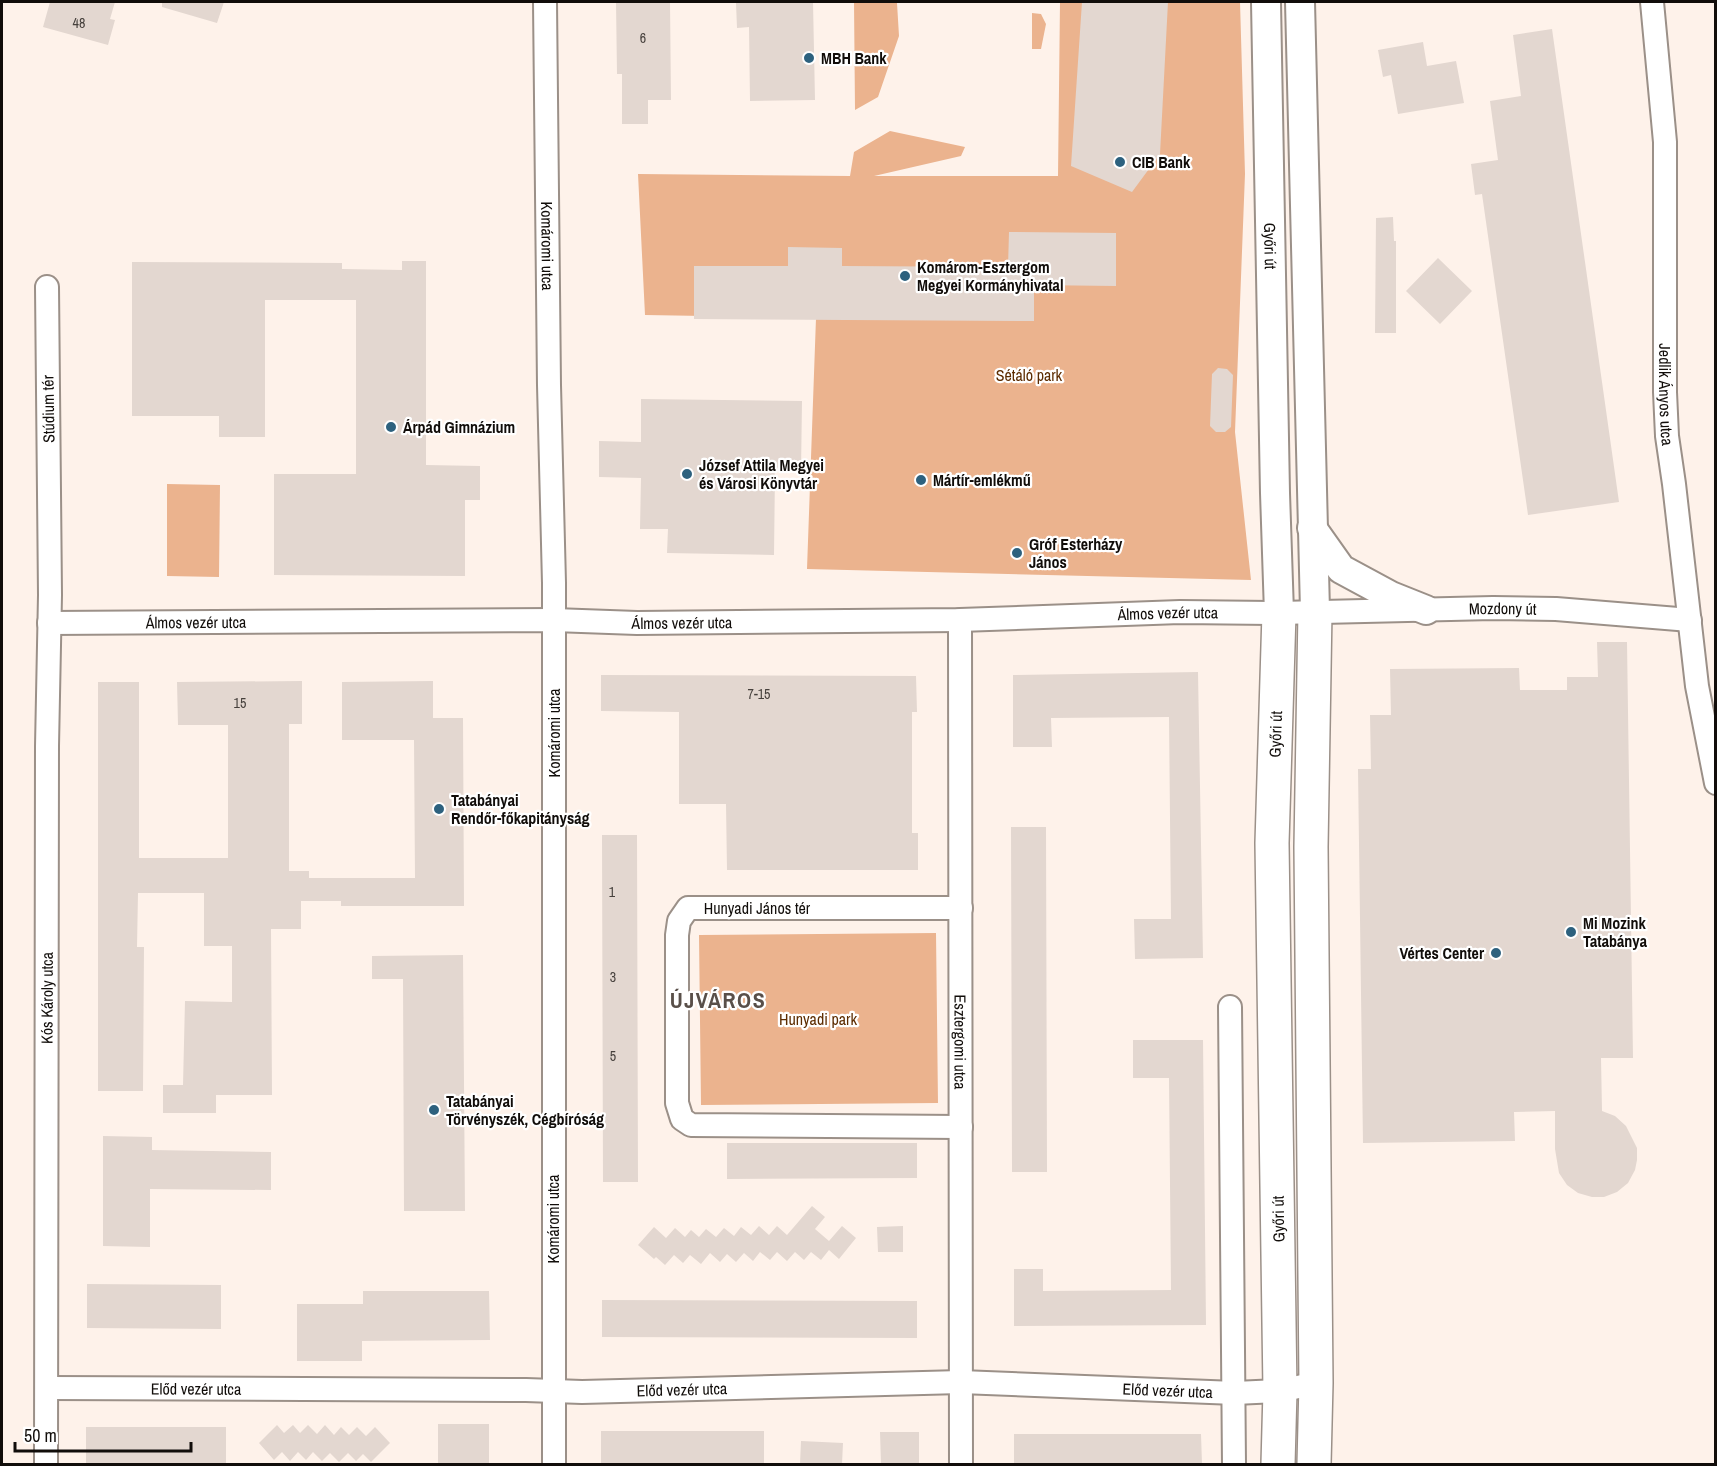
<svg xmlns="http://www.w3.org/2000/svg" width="1717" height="1466" font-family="'Archivo Narrow',sans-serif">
<rect width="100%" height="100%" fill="#fef2ea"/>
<path fill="#ebb38e" d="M 854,2 L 897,3 L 899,36 L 878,97 L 855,110 Z
M 1060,2 L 1240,2 L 1245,174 L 1235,432 L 1251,580 L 807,569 L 816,318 L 645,315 L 638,174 L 850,176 L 854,152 L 890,131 L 965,147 L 961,156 L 874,176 L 1058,176 Z
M 1032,13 L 1041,14 L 1046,24 L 1041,49 L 1032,49 Z
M 167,484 L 220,485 L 219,577 L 167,576 Z
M 936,933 L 938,1103 L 701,1105 L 699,935 Z"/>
<path fill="#e3d7d0" d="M 50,2 L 115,2 L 110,19 L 115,20 L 108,45 L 43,27 Z
M 162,2 L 224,2 L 217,23 L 162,7 Z
M 616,2 L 670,2 L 671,100 L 648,100 L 648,124 L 622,124 L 622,74 L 617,74 Z
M 813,2 L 815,100 L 750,101 L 749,27 L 737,28 L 736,3 Z
M 1082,2 L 1168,2 L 1160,154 L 1132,192 L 1071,166 Z
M 1552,29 L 1619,502 L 1528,515 L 1482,194 L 1475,195 L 1471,164 L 1498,160 L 1490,101 L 1521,96 L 1513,35 Z
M 1423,42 L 1427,66 L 1456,61 L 1464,103 L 1398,114 L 1391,75 L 1383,77 L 1378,50 Z
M 1393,217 L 1394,241 L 1396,241 L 1396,333 L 1375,333 L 1376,218 Z
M 1009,232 L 1116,233 L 1116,286 L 1034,285 L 1034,321 L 694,319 L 694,266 L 788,266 L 788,247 L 842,248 L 842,266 L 1008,267 Z
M 1438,258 L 1472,291 L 1440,324 L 1406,291 Z
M 402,261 L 426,261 L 426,465 L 480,466 L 480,500 L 465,500 L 465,576 L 274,575 L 274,474 L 356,474 L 356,300 L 265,300 L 265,437 L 219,437 L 219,416 L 132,416 L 132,262 L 342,263 L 342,269 L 402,270 Z
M 1218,368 L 1227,369 L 1233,375 L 1231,427 L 1225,432 L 1216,432 L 1210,426 L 1212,374 Z
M 641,399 L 802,401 L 801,471 L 775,471 L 774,555 L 667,553 L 668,529 L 640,529 L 641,478 L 599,477 L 599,441 L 641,442 Z
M 1597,642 L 1627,642 L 1633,1058 L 1601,1058 L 1602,1111 L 1615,1116 L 1626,1126 L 1637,1148 L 1637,1160 L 1635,1170 L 1628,1183 L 1617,1192 L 1604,1197 L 1592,1197 L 1578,1193 L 1567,1185 L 1559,1173 L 1555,1149 L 1555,1111 L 1514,1112 L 1515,1141 L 1363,1143 L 1358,769 L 1371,769 L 1370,715 L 1391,715 L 1390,669 L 1519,668 L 1520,690 L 1567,690 L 1567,677 L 1598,677 Z
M 1198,672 L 1203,958 L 1135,959 L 1134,919 L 1171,919 L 1169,717 L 1051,718 L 1052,747 L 1013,747 L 1013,675 Z
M 601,675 L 916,676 L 917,712 L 912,712 L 912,833 L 918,833 L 918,870 L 727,870 L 726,804 L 679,804 L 679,712 L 601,711 Z
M 302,681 L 302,724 L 289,724 L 289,871 L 309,871 L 309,878 L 415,878 L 414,740 L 342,740 L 342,682 L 433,681 L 433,718 L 463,718 L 464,906 L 341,906 L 341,901 L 301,901 L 301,929 L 271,929 L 272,1095 L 216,1095 L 216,1113 L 163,1113 L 163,1085 L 183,1085 L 185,1001 L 232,1002 L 232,946 L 204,946 L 204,893 L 138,893 L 137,947 L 144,947 L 143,1091 L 98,1091 L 98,682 L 139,682 L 139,858 L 228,858 L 228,725 L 178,725 L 177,682 Z
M 1011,827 L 1046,827 L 1047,1172 L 1012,1172 Z
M 602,835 L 637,835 L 638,1182 L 603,1182 Z
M 463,955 L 465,1211 L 404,1211 L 403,979 L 372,979 L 372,956 Z
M 1133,1040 L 1203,1040 L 1206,1325 L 1014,1326 L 1014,1269 L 1043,1269 L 1043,1291 L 1171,1290 L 1169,1078 L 1133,1078 Z
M 103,1136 L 152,1137 L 152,1150 L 271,1152 L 271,1190 L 150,1189 L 150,1247 L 103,1246 Z
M 727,1143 L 917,1143 L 917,1178 L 727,1179 Z
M 812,1206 L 825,1217 L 815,1229 L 829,1241 L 842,1226 L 856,1238 L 839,1259 L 829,1250 L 821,1260 L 811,1252 L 804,1260 L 795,1252 L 787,1261 L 777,1252 L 770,1260 L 760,1252 L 753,1261 L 744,1253 L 736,1262 L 727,1254 L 720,1262 L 710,1253 L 701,1264 L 690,1255 L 683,1263 L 674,1255 L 665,1265 L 656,1257 L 654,1259 L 638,1245 L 654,1227 L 666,1238 L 675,1228 L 685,1237 L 691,1230 L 699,1237 L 706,1229 L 716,1237 L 724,1228 L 734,1236 L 741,1227 L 751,1235 L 759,1226 L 769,1235 L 777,1226 L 787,1235 Z
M 903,1226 L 903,1252 L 878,1252 L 877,1227 Z
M 87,1284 L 221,1285 L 221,1329 L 87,1328 Z
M 363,1291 L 489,1291 L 490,1340 L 362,1341 L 362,1361 L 297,1361 L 297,1304 L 363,1304 Z
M 602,1300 L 917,1301 L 917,1338 L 602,1337 Z
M 438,1424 L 489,1424 L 489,1464 L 438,1464 Z
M 277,1425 L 284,1433 L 293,1425 L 300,1433 L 308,1425 L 317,1434 L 325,1425 L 334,1435 L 341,1427 L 349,1435 L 357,1427 L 366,1436 L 375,1427 L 390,1443 L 371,1462 L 363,1454 L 356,1461 L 348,1453 L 339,1462 L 330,1453 L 322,1461 L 313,1452 L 306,1460 L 298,1452 L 290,1461 L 282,1452 L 274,1460 L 259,1443 Z
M 86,1427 L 226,1427 L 226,1464 L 86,1464 Z
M 601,1431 L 764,1431 L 764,1464 L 601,1464 Z
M 880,1432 L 919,1432 L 919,1464 L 881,1464 Z
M 1014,1434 L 1201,1434 L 1202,1464 L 1014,1464 Z
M 801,1441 L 843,1443 L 842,1464 L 800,1464 Z"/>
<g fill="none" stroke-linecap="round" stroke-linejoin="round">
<g stroke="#9b9088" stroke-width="26">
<g id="minor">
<path id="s1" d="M 545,2 L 549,385 L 554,583 L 554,1464"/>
<path id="s2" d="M 1652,2 L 1665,142 L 1665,392 L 1667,436 L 1674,484 L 1697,686 L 1716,783"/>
<path id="s3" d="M 960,620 L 961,1464"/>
<path id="s4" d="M 49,623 L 554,620 L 637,623 L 960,620 L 1180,612 L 1279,613 L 1493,608 L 1556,609 L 1690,620"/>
<path d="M 961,908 L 688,908 L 679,921 L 677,935 L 677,1103 L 682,1119 L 691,1125 L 961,1127"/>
<path d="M 1230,1007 L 1234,1464"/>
<path id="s5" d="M 48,1388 L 526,1390 L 582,1392 L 961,1382 L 1235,1393 L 1280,1391 L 1316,1383"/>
<path id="s6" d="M 46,1464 L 47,746 L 50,595 L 47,287"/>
</g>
</g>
<g stroke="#9b9088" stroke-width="32">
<g id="tertiary">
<path id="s7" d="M 1266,2 L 1275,493 L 1279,613"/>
<path d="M 1300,2 L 1315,611"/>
<path d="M 1312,528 L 1341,569 L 1391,596 L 1426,610"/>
</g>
</g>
<g stroke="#9b9088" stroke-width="36">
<g id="secondary">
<path id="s8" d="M 1278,1464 L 1280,1391 L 1272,843 L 1279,613"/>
<path d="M 1314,1464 L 1316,1383 L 1311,847 L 1315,611"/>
</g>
</g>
<use href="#minor" stroke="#fff" stroke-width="22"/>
<use href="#tertiary" stroke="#fff" stroke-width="28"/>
<use href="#secondary" stroke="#fff" stroke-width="33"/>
</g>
<g fill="#2d617e" stroke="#fff" stroke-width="2">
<circle cx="809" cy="58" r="6"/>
<circle cx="1120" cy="162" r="6"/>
<circle cx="905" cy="276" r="6"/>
<circle cx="391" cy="427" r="6"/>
<circle cx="687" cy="474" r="6"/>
<circle cx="921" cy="480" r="6"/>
<circle cx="1017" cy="553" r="6"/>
<circle cx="439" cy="809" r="6"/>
<circle cx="1571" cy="932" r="6"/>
<circle cx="1496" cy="953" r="6"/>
<circle cx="434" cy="1110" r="6"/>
</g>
<g text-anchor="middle" stroke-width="4.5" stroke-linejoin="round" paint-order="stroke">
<g font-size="14" fill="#46403c">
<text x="79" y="28">48</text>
<text x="643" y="43">6</text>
<text x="759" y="699">7-15</text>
<text x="240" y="708">15</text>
<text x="612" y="897">1</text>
<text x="613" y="982">3</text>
<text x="613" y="1061">5</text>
</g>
<g font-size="16" font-weight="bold" fill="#110d0a" stroke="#fff" text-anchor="start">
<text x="821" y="64">MBH Bank</text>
<text x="1132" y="168">CIB Bank</text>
<text x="917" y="273">Komárom-Esztergom<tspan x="917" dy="18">Megyei Kormányhivatal</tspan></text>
<text x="403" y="433">Árpád Gimnázium</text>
<text x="699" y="471">József Attila Megyei<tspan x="699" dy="18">és Városi Könyvtár</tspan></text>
<text x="933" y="486">Mártír-emlékmű</text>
<text x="1029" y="550">Gróf Esterházy<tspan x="1029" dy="18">János</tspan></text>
<text x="451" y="806">Tatabányai<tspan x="451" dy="18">Rendőr-főkapitányság</tspan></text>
<text x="1583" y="929">Mi Mozink<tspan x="1583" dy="18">Tatabánya</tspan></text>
<text x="1484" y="959" text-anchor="end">Vértes Center</text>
<text x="446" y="1107">Tatabányai<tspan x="446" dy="18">Törvényszék, Cégbíróság</tspan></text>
</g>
<g font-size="16" fill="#110d0a" stroke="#fff">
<text dy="6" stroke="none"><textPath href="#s1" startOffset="244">Komáromi utca</textPath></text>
<text dy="6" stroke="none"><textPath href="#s7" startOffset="244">Győri út</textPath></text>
<text dy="6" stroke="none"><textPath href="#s2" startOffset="393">Jedlik Ányos utca</textPath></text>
<text transform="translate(48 409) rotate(-91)" y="6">Stúdium tér</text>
<text dy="6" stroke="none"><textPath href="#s4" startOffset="1454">Mozdony út</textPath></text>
<text dy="6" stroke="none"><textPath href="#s4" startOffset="1119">Álmos vezér utca</textPath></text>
<text dy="6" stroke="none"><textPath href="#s4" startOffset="147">Álmos vezér utca</textPath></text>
<text dy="6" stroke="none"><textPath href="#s4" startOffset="633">Álmos vezér utca</textPath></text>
<text transform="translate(554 733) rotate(-90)" y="6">Komáromi utca</text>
<text dy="6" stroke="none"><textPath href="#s8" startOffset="730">Győri út</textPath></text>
<text x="757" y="914">Hunyadi János tér</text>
<text dy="6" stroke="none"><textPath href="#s6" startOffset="466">Kós Károly utca</textPath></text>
<text dy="6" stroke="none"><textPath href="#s3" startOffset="422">Esztergomi utca</textPath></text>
<text transform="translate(553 1219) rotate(-90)" y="6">Komáromi utca</text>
<text transform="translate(1278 1219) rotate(-91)" y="6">Győri út</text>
<text dy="6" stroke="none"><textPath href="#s5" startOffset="148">Előd vezér utca</textPath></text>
<text dy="6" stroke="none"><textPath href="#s5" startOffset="634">Előd vezér utca</textPath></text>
<text dy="6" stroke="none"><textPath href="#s5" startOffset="1120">Előd vezér utca</textPath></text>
</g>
<g font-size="16" fill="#5c2c00" stroke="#fff">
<text x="1029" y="381">Sétáló park</text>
<text x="818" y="1025">Hunyadi park</text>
</g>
<g font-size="22" font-weight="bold" letter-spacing="1.5" fill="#594f49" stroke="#fff">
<text x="718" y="1008">ÚJVÁROS</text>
</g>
</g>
<rect width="1717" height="1466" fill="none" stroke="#110d0a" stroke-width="6"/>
<path d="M15 1442v9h176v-9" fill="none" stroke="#110d0a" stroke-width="3"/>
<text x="24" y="1442" font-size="18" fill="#110d0a" stroke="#ffffff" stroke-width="4.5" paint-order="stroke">50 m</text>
</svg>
